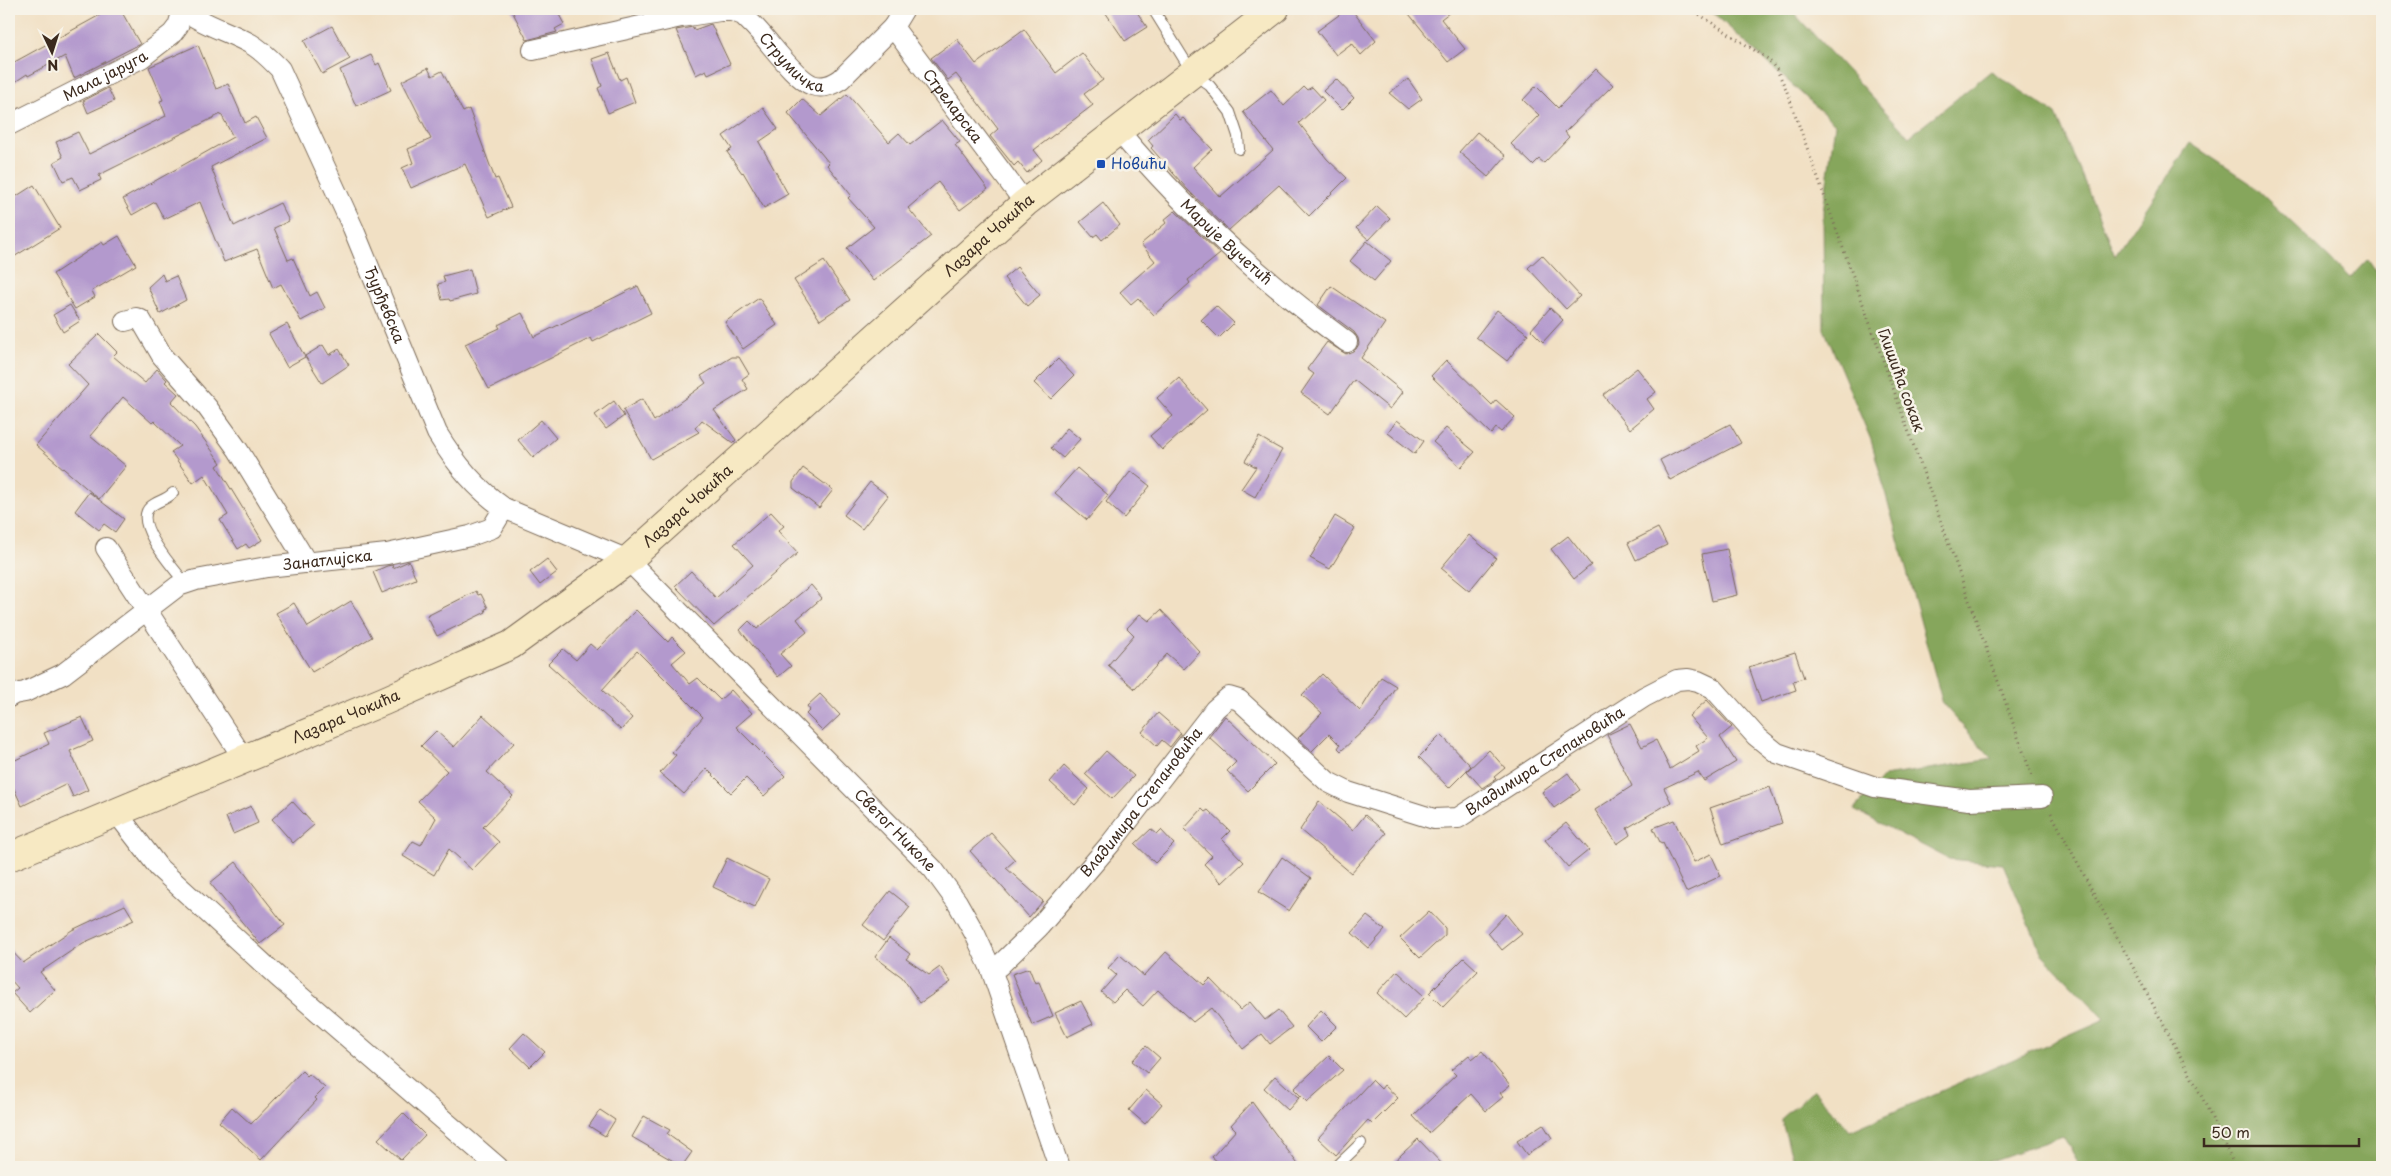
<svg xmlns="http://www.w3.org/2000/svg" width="2391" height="1176" font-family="'Playpen Sans',sans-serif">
<rect width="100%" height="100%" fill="#f7f3e8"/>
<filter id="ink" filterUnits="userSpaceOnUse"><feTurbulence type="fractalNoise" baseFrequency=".02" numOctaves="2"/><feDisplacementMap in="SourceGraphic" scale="10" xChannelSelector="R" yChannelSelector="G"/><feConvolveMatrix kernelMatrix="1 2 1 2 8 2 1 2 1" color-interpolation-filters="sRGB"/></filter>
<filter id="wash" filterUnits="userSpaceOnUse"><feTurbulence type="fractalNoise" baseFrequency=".0096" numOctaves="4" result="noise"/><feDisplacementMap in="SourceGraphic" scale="20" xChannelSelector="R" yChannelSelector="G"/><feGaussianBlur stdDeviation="1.12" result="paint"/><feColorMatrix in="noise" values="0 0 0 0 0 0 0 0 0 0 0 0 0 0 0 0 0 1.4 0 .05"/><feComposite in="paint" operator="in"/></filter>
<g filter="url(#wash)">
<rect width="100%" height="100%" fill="#f1e0c4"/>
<path fill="#86a65b" stroke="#60683c" d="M 1709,9 L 1790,9 L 1909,137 L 1991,71 L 2056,114 L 2115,255 L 2190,143 L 2250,183 L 2350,278 L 2368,259 L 2382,280 L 2382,1167 L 2081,1167 L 2063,1136 L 1974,1167 L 1795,1167 L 1781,1119 L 1814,1090 L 1850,1131 L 2105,1019 L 2042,954 L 2003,864 L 1949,859 L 1854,810 L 1884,776 L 1992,759 L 1943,704 L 1871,440 L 1824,329 L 1823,211 L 1835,124 Z"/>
<g id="blocks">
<path fill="#b399cd" d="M 97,9 L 120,9 L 140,44 L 74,78 L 65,56 L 28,76 L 27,74 L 9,86 L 9,65 L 100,15 Z
M 511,9 L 556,9 L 564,24 L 555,29 L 557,32 L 527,40 Z
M 1103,9 L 1135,9 L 1147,27 L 1125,41 Z
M 1347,9 L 1351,9 L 1376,41 L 1361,55 L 1352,43 L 1336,55 L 1317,31 Z
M 1405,9 L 1454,9 L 1441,19 L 1465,49 L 1448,62 Z
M 711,24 L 730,64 L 708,74 L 706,70 L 696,75 L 676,30 L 693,27 L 694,30 Z
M 332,26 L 350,59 L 322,74 L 304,41 Z
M 1024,29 L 1056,73 L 1082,53 L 1103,80 L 1084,94 L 1093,105 L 1034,150 L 1042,160 L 1027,173 L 1018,162 L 1014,166 L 990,136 L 998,129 L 956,74 L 948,80 L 931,58 L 957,39 L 976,64 Z
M 198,45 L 216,89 L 228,84 L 245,123 L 256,117 L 267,138 L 211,167 L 234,226 L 280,203 L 289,221 L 274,228 L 288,260 L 293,258 L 310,296 L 317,292 L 325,308 L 301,321 L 281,284 L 273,288 L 257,249 L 224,262 L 200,202 L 164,219 L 155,202 L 132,215 L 123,199 L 233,137 L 221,114 L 99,175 L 101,180 L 80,190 L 73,177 L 63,181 L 54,162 L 63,157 L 56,142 L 78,132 L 89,154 L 166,116 L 160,101 L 163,100 L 149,67 Z
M 609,53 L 620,80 L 626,77 L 635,102 L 608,113 L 598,88 L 602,86 L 592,59 Z
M 371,55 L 376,65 L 379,63 L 391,90 L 356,106 L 340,70 Z
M 428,68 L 432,76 L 442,71 L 463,112 L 469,109 L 495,179 L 498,178 L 511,207 L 489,217 L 465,164 L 411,188 L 402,168 L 413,163 L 408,149 L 431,139 L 402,81 Z
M 1596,69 L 1613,85 L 1565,132 L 1569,137 L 1544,163 L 1539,159 L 1533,165 L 1511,144 L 1539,115 L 1523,100 L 1536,86 L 1558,108 Z
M 1336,79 L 1354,98 L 1342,110 L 1323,91 Z
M 1408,79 L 1422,99 L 1408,109 L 1389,93 Z
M 1304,87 L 1307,90 L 1312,87 L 1324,100 L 1299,123 L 1327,159 L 1347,178 L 1309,216 L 1279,185 L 1229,230 L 1188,190 L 1151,148 L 1153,146 L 1148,140 L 1175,114 L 1180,120 L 1183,118 L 1212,149 L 1193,167 L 1220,197 L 1273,150 L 1243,112 L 1271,90 L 1284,106 Z
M 108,88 L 114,101 L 88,113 L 83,101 Z
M 847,94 L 889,142 L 899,133 L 910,145 L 942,120 L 960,142 L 955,145 L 988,189 L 960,210 L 938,182 L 908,208 L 931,236 L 873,281 L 847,248 L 874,227 L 848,198 L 851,195 L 827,165 L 829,163 L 788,113 L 802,99 L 821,116 Z
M 763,108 L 778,129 L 759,142 L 788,194 L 764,208 L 743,172 L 742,173 L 727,152 L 732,149 L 723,136 Z
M 1477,132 L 1506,156 L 1488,177 L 1459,152 Z
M 34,185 L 60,228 L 9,260 L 9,201 Z
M 1103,203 L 1120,225 L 1102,240 L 1097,234 L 1093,237 L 1080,222 Z
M 1377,206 L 1390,218 L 1369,240 L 1356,228 Z
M 1175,211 L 1220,254 L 1188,280 L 1190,283 L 1154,315 L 1138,298 L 1131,304 L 1120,292 L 1155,261 L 1141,244 L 1166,223 L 1164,220 Z
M 119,236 L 136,265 L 92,291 L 95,297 L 75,309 L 53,274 L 102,242 L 104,245 Z
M 1367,241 L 1391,261 L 1374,281 L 1350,261 Z
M 1542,255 L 1580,296 L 1566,309 L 1528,268 Z
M 824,261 L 850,300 L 820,320 L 794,280 Z
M 1017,267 L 1040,295 L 1027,306 L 1004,278 Z
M 470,269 L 476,294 L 450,301 L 449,299 L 442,300 L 438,284 L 445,282 L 443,276 Z
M 162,274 L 165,281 L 176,276 L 186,300 L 160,314 L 148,287 Z
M 638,286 L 651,313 L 593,342 L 591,338 L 489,389 L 465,344 L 500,328 L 498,325 L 522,313 L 534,337 Z
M 1331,286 L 1385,323 L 1361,358 L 1403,392 L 1390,409 L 1354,380 L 1330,414 L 1301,393 L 1314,374 L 1307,369 L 1327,342 L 1346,354 L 1356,349 L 1359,344 L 1358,338 L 1354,332 L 1318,305 Z
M 759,298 L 777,325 L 743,349 L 725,322 Z
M 70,305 L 80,321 L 63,332 L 53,315 Z
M 1216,306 L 1234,323 L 1219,338 L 1201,320 Z
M 1550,308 L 1563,320 L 1543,342 L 1531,330 Z
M 1497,310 L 1528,334 L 1507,361 L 1476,337 Z
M 287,324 L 305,357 L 287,367 L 269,334 Z
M 99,334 L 117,352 L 113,356 L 145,383 L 157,369 L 167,380 L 165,382 L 178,394 L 171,402 L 195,427 L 221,463 L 217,466 L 262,540 L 249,548 L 246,544 L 238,549 L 220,520 L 228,515 L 204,475 L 193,483 L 171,452 L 180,446 L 154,421 L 152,423 L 123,397 L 90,436 L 126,466 L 99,499 L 36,445 L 88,385 L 68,364 Z
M 323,345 L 329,355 L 339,349 L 349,365 L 322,383 L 305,356 Z
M 732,357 L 739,357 L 749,374 L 742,379 L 748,389 L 714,410 L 736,440 L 733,443 L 702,420 L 695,428 L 699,432 L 651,459 L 623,410 L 642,399 L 654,421 L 706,383 L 701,376 Z
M 1058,359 L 1074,376 L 1051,399 L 1034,383 Z
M 1446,360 L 1492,405 L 1496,400 L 1515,417 L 1501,432 L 1496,428 L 1491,434 L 1431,376 Z
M 1637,368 L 1656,392 L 1647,399 L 1654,409 L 1630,429 L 1603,395 Z
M 1179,378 L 1207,410 L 1162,450 L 1150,436 L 1173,416 L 1157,398 Z
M 614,401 L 624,416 L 606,429 L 595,415 Z
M 541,420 L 556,438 L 533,458 L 518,440 Z
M 1397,420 L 1424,441 L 1415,454 L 1388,433 Z
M 1730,424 L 1741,443 L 1670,480 L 1660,460 Z
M 1067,428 L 1080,439 L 1063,458 L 1051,448 Z
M 1446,428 L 1475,452 L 1461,467 L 1433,442 Z
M 1259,437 L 1282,450 L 1255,497 L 1241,489 L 1256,467 L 1245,461 Z
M 803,468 L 833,490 L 819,508 L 793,488 L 793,482 Z
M 1077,468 L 1108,495 L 1087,520 L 1055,493 Z
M 1131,471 L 1150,486 L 1124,518 L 1106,502 Z
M 870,482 L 888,496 L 862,529 L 844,515 Z
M 89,492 L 124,519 L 115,532 L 104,524 L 99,530 L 75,511 Z
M 771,512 L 784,526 L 778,531 L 798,553 L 714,626 L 675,586 L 691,571 L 716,598 L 753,565 L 734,544 Z
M 1335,516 L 1355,528 L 1330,569 L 1310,558 Z
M 1658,528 L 1667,545 L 1636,560 L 1628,543 Z
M 1469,535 L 1496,558 L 1469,591 L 1441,568 Z
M 1568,536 L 1591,565 L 1574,579 L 1551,549 Z
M 1727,549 L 1737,595 L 1712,601 L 1702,554 Z
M 547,559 L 557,572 L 540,585 L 530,572 Z
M 409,561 L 416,579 L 382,593 L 373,572 L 387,566 L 392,565 L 393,568 Z
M 811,585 L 822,598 L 797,619 L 807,632 L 780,654 L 791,666 L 778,677 L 740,630 L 749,621 L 757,629 Z
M 476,591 L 478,595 L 481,594 L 488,608 L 485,609 L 486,612 L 437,636 L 427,616 Z
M 351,601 L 372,637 L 312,672 L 276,613 L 294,603 L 308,627 Z
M 636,610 L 668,642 L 672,637 L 686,651 L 672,663 L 690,684 L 698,678 L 720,700 L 731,690 L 752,713 L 736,727 L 785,776 L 764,796 L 746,778 L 731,793 L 707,769 L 684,794 L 660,773 L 676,755 L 672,752 L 703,717 L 637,651 L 602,690 L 632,718 L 621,730 L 548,664 L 563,649 L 576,660 L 590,644 L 597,650 Z
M 1161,610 L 1200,652 L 1184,669 L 1167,654 L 1135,689 L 1108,665 L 1134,635 L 1127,628 L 1140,614 L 1149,621 Z
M 1795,652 L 1804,678 L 1793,681 L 1796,690 L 1761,702 L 1749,667 Z
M 1322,674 L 1360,711 L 1381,677 L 1396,686 L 1376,719 L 1341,751 L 1338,748 L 1340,745 L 1329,734 L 1312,751 L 1298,738 L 1322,713 L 1302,695 Z
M 820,694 L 840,715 L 823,731 L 806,714 L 810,710 L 807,706 Z
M 1707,700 L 1732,727 L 1720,737 L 1736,762 L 1704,781 L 1698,772 L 1664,788 L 1671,802 L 1627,828 L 1630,835 L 1617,844 L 1595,810 L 1632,786 L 1607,735 L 1630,724 L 1642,747 L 1656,740 L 1670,769 L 1699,751 L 1696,746 L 1708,738 L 1689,716 Z
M 1158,713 L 1181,733 L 1170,747 L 1162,740 L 1157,746 L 1142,732 Z
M 483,715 L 514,743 L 487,772 L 513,796 L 483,827 L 499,842 L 472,870 L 449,849 L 434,875 L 403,856 L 413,841 L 421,845 L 436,818 L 418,801 L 447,771 L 421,746 L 436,731 L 454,747 Z
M 1225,716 L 1275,764 L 1248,791 L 1227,771 L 1236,762 L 1209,737 Z
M 82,717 L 93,741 L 70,751 L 88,790 L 73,797 L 67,784 L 22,806 L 9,778 L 9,763 L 49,744 L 44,733 Z
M 1441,735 L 1471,766 L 1449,788 L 1419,757 Z
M 1489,750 L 1505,768 L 1494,777 L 1496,779 L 1482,788 L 1467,771 Z
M 1106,751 L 1134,776 L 1112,799 L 1085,774 Z
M 1064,766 L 1089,789 L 1075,805 L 1050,782 Z
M 1568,773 L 1580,790 L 1554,808 L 1542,792 Z
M 1770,787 L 1782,823 L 1723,844 L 1710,808 Z
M 292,801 L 314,825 L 293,843 L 272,819 Z
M 1319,801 L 1353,830 L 1365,815 L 1386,833 L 1351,873 L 1300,830 Z
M 251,806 L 258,823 L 233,834 L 226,817 Z
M 1202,809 L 1205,812 L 1208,810 L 1230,831 L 1222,839 L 1244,862 L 1222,883 L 1204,864 L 1212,856 L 1184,829 Z
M 1674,820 L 1694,862 L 1711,854 L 1721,876 L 1686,892 L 1663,843 L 1661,844 L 1653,828 Z
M 1566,823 L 1589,850 L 1568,867 L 1545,840 Z
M 1151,829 L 1157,834 L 1161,830 L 1174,844 L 1155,863 L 1135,844 Z
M 991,833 L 1015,860 L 1006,868 L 1043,901 L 1029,917 L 970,851 Z
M 1282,857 L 1311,878 L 1289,911 L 1259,892 Z
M 727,858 L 769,879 L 755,907 L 713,887 Z
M 236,862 L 285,925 L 260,944 L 210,883 Z
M 890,891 L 910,907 L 883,941 L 863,925 Z
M 125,905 L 134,920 L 83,943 L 40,972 L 55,990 L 30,1013 L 12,993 L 18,988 L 9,978 L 9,948 L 23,963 L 72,930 Z
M 1429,911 L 1445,928 L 1445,935 L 1420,958 L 1400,938 Z
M 1506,914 L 1522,934 L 1502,950 L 1488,933 Z
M 1367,916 L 1385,930 L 1369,948 L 1352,933 Z
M 889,938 L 910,954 L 906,959 L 929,975 L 940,967 L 951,982 L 920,1003 L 902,977 L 875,957 Z
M 1166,952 L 1204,985 L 1210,979 L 1240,1010 L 1250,1002 L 1265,1020 L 1278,1010 L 1292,1027 L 1270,1044 L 1262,1034 L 1243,1049 L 1211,1008 L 1193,1022 L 1158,990 L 1143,1006 L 1125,990 L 1113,1002 L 1101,992 L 1116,975 L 1108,968 L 1120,955 L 1144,976 Z
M 1464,958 L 1478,971 L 1443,1007 L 1429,993 Z
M 1029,968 L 1035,983 L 1039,982 L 1053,1016 L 1032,1025 L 1012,974 Z
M 1397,971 L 1425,997 L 1404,1019 L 1377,993 Z
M 1081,1001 L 1093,1024 L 1067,1037 L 1055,1013 Z
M 1321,1010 L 1337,1026 L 1321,1042 L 1306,1027 Z
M 524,1033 L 545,1052 L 530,1067 L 510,1048 Z
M 1146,1046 L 1160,1058 L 1147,1073 L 1132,1061 Z
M 1482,1051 L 1510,1085 L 1500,1093 L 1503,1097 L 1486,1111 L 1471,1094 L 1429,1133 L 1413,1116 L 1456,1075 L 1451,1070 L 1469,1055 L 1472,1059 Z
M 1329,1056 L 1343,1070 L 1307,1102 L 1294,1089 Z
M 302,1071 L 307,1076 L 309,1074 L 325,1088 L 315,1098 L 317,1100 L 261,1160 L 219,1122 L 232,1107 L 251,1124 Z
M 1275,1076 L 1299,1098 L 1288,1110 L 1264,1088 Z
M 1372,1080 L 1381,1089 L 1384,1085 L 1398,1098 L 1372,1124 L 1368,1120 L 1336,1155 L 1318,1138 Z
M 1146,1090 L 1162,1104 L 1145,1124 L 1129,1110 Z
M 1252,1102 L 1268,1124 L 1300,1167 L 1224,1167 L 1212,1157 L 1236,1130 L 1231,1125 Z
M 600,1110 L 615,1120 L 605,1136 L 589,1126 Z
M 403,1113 L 425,1135 L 401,1160 L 378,1139 Z
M 644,1116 L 670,1130 L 667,1134 L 692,1152 L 682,1166 L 632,1137 Z
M 1543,1124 L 1552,1138 L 1527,1155 L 1517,1141 Z
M 1418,1139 L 1445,1167 L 1388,1167 Z"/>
</g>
</g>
<g filter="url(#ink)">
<use href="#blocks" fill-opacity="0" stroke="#7b6a58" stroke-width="1"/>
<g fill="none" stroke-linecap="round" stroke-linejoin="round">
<g stroke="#7b6a58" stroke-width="12">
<path id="lane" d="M 1153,9 L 1192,72 L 1210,86 L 1230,112 L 1238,136 L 1239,149
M 173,493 C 166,500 157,501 150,507 C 132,523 175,570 186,584
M 1336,1167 L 1361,1143"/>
</g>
<g stroke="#7b6a58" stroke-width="22">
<g id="street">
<path id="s1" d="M 182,9 C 203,25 228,31 251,44 C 263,51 271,60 280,69 L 353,228 L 437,433 C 455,463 475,488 504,508 L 628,560 L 933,869 L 957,902 L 975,934 L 991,969 L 1059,1167"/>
<path id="s2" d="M 904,9 L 893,27 L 1025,203"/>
<path id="s3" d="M 533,50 L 681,17 L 720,11 L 732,11 L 743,15 L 752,24 C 767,38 794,78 812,85 C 823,89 832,85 841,79 L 893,27"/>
<path id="s4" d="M 9,125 L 141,58 L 172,34 L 178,26 L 183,10"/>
<path id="s5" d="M 1118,130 C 1185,211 1262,280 1347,342"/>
<path d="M 125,321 L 136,318 L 141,320 L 162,356 L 207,407 L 238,450 L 307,563"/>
<path d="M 106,548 L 244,759"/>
<path id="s6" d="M 9,697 L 14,694 L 25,692 L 63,674 L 178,586 L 196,580 L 267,567 L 387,554 L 470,536 L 492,528 L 504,508"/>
<path d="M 116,812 L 159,868 L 278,977 L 498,1167"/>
<path id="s7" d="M 991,969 L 999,966 L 1039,927 L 1111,843 L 1215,709 L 1229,697 L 1239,700 L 1328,782 L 1348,792 L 1434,819 L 1458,818 L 1644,697 L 1677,680 L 1688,679 L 1698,681 L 1713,688 L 1756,736 L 1777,753 L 1875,787 L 1969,800 L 2042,797"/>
</g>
</g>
<g stroke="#7b6a58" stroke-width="30">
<g id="secondary">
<path id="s8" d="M 9,857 L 384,701 L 511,645 L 628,560 L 1025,203 L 1275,9"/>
</g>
</g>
<path stroke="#7b6a58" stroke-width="3" stroke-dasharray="1 4" stroke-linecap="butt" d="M 1691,9 L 1768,59 L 1777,70 L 1786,89 L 2033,779
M 2051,813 L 2201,1095 L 2235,1167"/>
<use href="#lane" stroke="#fff" stroke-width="10"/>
<use href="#street" stroke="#fff" stroke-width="20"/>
<use href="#secondary" stroke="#f7e9c3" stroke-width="28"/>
</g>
</g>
<rect fill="#1a4fb4" stroke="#f7f3e8" stroke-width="2" x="1096" y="159" width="10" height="10" rx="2.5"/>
<g text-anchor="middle" stroke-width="5" stroke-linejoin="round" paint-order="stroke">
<g font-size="15" fill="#3b2a1e" stroke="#f7f3e8">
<text dy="5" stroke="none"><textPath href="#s3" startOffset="284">Струмичка</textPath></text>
<text dy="5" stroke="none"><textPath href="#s4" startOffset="108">Мала јаруга</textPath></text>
<text dy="5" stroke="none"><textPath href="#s2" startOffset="120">Стреларска</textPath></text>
<text dy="5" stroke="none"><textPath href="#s8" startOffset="1175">Лазара Чокића</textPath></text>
<text dy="5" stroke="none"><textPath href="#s5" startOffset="156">Марије Вучетић</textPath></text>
<text dy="5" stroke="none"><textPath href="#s1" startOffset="374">Ђурђевска</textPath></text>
<text transform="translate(1901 380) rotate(70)" y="5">Глишића сокак</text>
<text dy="5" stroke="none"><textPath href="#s8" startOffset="770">Лазара Чокића</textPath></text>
<text dy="5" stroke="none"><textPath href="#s6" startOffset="356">Занатлијска</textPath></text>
<text dy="5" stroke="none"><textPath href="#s8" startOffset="365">Лазара Чокића</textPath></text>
<text dy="5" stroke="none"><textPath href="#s7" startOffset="735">Владимира Степановића</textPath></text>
<text dy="5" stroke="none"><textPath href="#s7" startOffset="226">Владимира Степановића</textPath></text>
<text dy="5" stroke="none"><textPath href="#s1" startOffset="1128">Светог Николе</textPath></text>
</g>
<g font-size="15" fill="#164399" stroke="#f7f3e8" text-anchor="start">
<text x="1111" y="169">Новићи</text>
</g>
</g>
<rect width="2391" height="1176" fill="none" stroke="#f7f3e8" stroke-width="30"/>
<g transform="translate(52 52) rotate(176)" stroke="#f7f3e8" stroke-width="4" paint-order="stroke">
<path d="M0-4L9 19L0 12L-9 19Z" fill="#3b2a1e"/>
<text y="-8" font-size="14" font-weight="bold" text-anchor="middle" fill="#3b2a1e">N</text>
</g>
<path d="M2204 1138v8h155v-8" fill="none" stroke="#3b2a1e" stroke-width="2.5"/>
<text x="2211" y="1138" font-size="15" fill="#3b2a1e" stroke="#f7f3e8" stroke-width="4" paint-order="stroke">50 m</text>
</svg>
